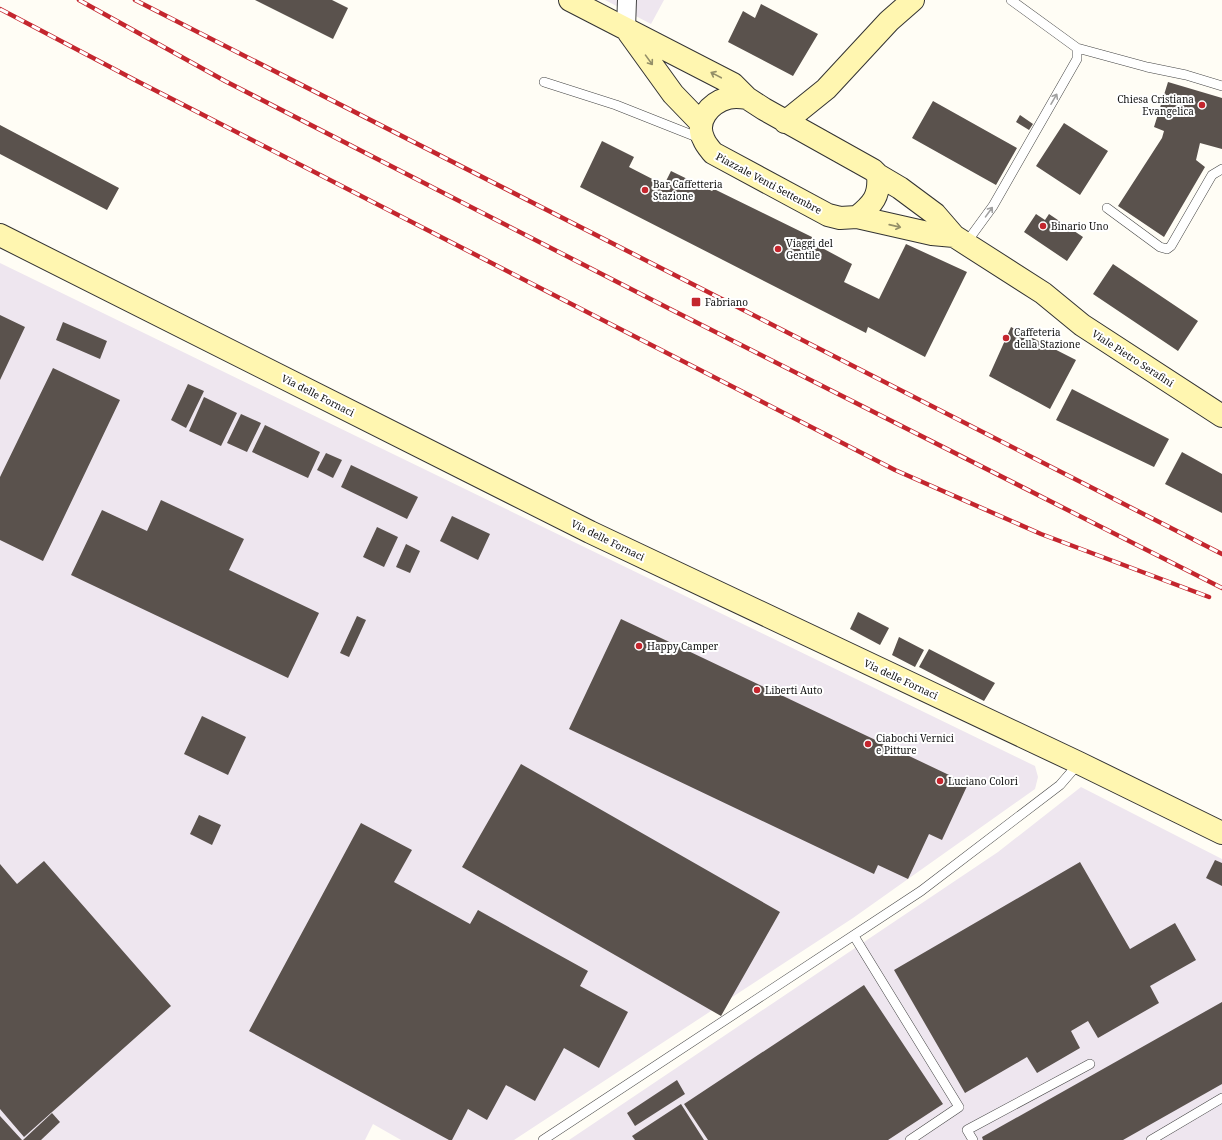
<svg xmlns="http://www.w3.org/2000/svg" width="1222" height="1140" font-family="'Noto Serif',serif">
<rect width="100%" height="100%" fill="#fffdf5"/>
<path fill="#eee6ef" d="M 605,0 L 664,0 L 651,24 Z
M 0,263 L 1035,766 L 1038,777 L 1035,789 L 853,918 L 514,1140 L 401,1140 L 373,1124 L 365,1140 L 0,1140 Z
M 1081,787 L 1222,859 L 1222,1140 L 569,1140 L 998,852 Z"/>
<path fill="#5a524d" d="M 255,0 L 332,0 L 348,8 L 333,39 Z
M 761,4 L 818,34 L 793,76 L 728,42 L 743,11 L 755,18 Z
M 1168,82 L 1222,98 L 1222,149 L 1200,143 L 1196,160 L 1205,167 L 1164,237 L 1118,206 L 1162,138 L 1164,131 L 1154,127 Z
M 933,101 L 1017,148 L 996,185 L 912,138 Z
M 1020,115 L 1033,124 L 1029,130 L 1016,122 Z
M 1064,123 L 1108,151 L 1080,195 L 1036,166 Z
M 0,125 L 119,188 L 107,210 L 0,154 Z
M 602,141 L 634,157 L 629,167 L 664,185 L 671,171 L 712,191 L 714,189 L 812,237 L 811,242 L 852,264 L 844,282 L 879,299 L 906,244 L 967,272 L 925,357 L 868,327 L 866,333 L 580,187 Z
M 1036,214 L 1045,220 L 1049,214 L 1083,237 L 1067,261 L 1024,232 Z
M 1113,264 L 1198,321 L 1178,351 L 1093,294 Z
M 0,315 L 25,327 L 0,380 Z
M 63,322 L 107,341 L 100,359 L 56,340 Z
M 1011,327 L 1076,360 L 1050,409 L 989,376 Z
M 53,368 L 120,400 L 43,561 L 0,540 L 0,477 Z
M 188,384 L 204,391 L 186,428 L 171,420 Z
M 1072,389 L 1169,439 L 1154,467 L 1056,420 Z
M 204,397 L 237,413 L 221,446 L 189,431 Z
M 241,414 L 261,423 L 247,452 L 227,443 Z
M 265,425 L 320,452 L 308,478 L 252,452 Z
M 1182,452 L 1222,474 L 1222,513 L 1165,484 Z
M 326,453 L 342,460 L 333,478 L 317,470 Z
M 351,465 L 418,497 L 407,519 L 341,487 Z
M 161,500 L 244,539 L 229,570 L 319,613 L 288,678 L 71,575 L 102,510 L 147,531 Z
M 452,516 L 490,534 L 478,560 L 440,541 Z
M 377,527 L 398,537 L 384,567 L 363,557 Z
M 406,544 L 420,551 L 410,573 L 396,567 Z
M 858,612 L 889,628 L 880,645 L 850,629 Z
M 357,616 L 366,620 L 349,657 L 340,653 Z
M 621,619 L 968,784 L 942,840 L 929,834 L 908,879 L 878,865 L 874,874 L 569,729 Z
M 899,637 L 924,650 L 915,667 L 892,655 Z
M 929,649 L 995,683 L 984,701 L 919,667 Z
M 202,716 L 246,737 L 228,775 L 184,754 Z
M 521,764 L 780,912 L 721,1016 L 462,867 Z
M 199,815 L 221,825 L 212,845 L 190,834 Z
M 361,823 L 412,850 L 394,882 L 470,924 L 478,910 L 588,971 L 580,986 L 628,1012 L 599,1068 L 564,1048 L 535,1101 L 506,1085 L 487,1120 L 468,1109 L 452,1140 L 449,1140 L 249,1031 Z
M 1215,860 L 1222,863 L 1222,886 L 1206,878 Z
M 44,861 L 171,1006 L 24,1137 L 0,1109 L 0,864 L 17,884 Z
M 1080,862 L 1130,949 L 1175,923 L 1196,960 L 1150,986 L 1159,1003 L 1098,1038 L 1088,1021 L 1071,1031 L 1080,1048 L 1037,1073 L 1027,1057 L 965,1093 L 894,970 Z
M 864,985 L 943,1104 L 888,1140 L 708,1140 L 684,1104 Z
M 1222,1002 L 1222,1084 L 1123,1140 L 983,1140 L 982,1137 Z
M 677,1080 L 685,1094 L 635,1126 L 627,1113 Z
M 681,1104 L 704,1140 L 635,1140 L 632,1136 Z
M 52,1113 L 60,1122 L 41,1140 L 23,1140 Z
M 0,1116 L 22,1140 L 0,1140 Z"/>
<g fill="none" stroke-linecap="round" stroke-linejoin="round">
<g stroke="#444" stroke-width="10">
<path id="lane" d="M 1077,48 L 1147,67 L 1186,75 L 1222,86
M 544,82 L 616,105 L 702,139
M 1107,208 L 1160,247 L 1167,249 L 1171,246 L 1212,175 L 1222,169
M 966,243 L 993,206 L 1077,59 L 1077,48 L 1011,0
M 854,936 L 959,1107 L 910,1140
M 543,1140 L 921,891 L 1060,785 L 1079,763
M 973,1140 L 967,1130 L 1090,1064
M 1151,1140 L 1222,1098"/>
</g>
<g stroke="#444" stroke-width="20">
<path id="street" d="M 626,28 L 627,0"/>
</g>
<g stroke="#333" stroke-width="24">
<path id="secondary" d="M 570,0 L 733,84 L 747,98 L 764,109 L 873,170 L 878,175 C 880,196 873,204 857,217
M 629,33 L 673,94 L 701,123
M 747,98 C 741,97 735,96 728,98 C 710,103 694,121 704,140 C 706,145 710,149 713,153 L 828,215 L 840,218 L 857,217 L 932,234 L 954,236
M 785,122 L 826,89 L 889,21 L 913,0
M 878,175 L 900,188 L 935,214 L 954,236 L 1043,293 L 1082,325 L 1222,416
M 0,235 L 590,532 L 1079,763 L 1222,833"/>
</g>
<use href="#lane" stroke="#fff" stroke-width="9"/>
<use href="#street" stroke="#fff" stroke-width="18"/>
<use href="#secondary" stroke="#fff6b0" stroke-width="22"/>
<g stroke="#c4262e" stroke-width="4.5">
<path id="rail" d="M 79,0 L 225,81 L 670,309 L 1222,588
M 135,0 L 1222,554
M 0,9 L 135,80 L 895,470 L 1041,534 L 1209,597"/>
</g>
<use href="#rail" stroke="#fff" stroke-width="3" stroke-dasharray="9" stroke-linecap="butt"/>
</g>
<defs><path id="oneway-shaft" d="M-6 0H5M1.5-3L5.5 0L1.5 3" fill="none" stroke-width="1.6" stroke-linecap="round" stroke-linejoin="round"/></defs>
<g stroke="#948f68">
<use href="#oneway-shaft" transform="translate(649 60) rotate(54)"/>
<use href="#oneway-shaft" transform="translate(716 75) rotate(-152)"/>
<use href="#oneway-shaft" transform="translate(895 226) rotate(13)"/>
</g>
<g stroke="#a0a0a0">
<use href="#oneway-shaft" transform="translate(1054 99) rotate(-60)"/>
<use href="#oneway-shaft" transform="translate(989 212) rotate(-54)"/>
</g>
<g fill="#c4262e" stroke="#fff" stroke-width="1.5">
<circle cx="1202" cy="105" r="4"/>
<circle cx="645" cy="190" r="4"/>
<circle cx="1043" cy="226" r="4"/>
<circle cx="778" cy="249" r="4"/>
<rect x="691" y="297" width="10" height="10" rx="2"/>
<circle cx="1006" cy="338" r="4"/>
<circle cx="639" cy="646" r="4"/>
<circle cx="757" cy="690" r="4"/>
<circle cx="868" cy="744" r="4"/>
<circle cx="940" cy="781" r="4"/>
</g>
<g text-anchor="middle" stroke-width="4" stroke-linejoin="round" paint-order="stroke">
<g font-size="10" fill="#111" stroke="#fff" text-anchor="start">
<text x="1194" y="103" text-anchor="end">Chiesa Cristiana<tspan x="1194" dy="12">Evangelica</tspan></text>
<text x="653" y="188">Bar Caffetteria<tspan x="653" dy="12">Stazione</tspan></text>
<text x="1051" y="230">Binario Uno</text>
<text x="786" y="247">Viaggi del<tspan x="786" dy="12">Gentile</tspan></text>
<text x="705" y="306">Fabriano</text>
<text x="1014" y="336">Caffeteria<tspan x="1014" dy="12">della Stazione</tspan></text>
<text x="647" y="650">Happy Camper</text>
<text x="765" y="694">Liberti Auto</text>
<text x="876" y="742">Ciabochi Vernici<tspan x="876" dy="12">e Pitture</tspan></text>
<text x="948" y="785">Luciano Colori</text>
</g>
<g font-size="10" fill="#111" stroke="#fff">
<text transform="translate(769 183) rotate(28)" y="4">Piazzale Venti Settembre</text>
<text transform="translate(1133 358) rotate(33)" y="4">Viale Pietro Serafini</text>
<text transform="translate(318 395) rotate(27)" y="4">Via delle Fornaci</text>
<text transform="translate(608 540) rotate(26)" y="4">Via delle Fornaci</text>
<text transform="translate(901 679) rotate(25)" y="4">Via delle Fornaci</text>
</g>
</g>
</svg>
